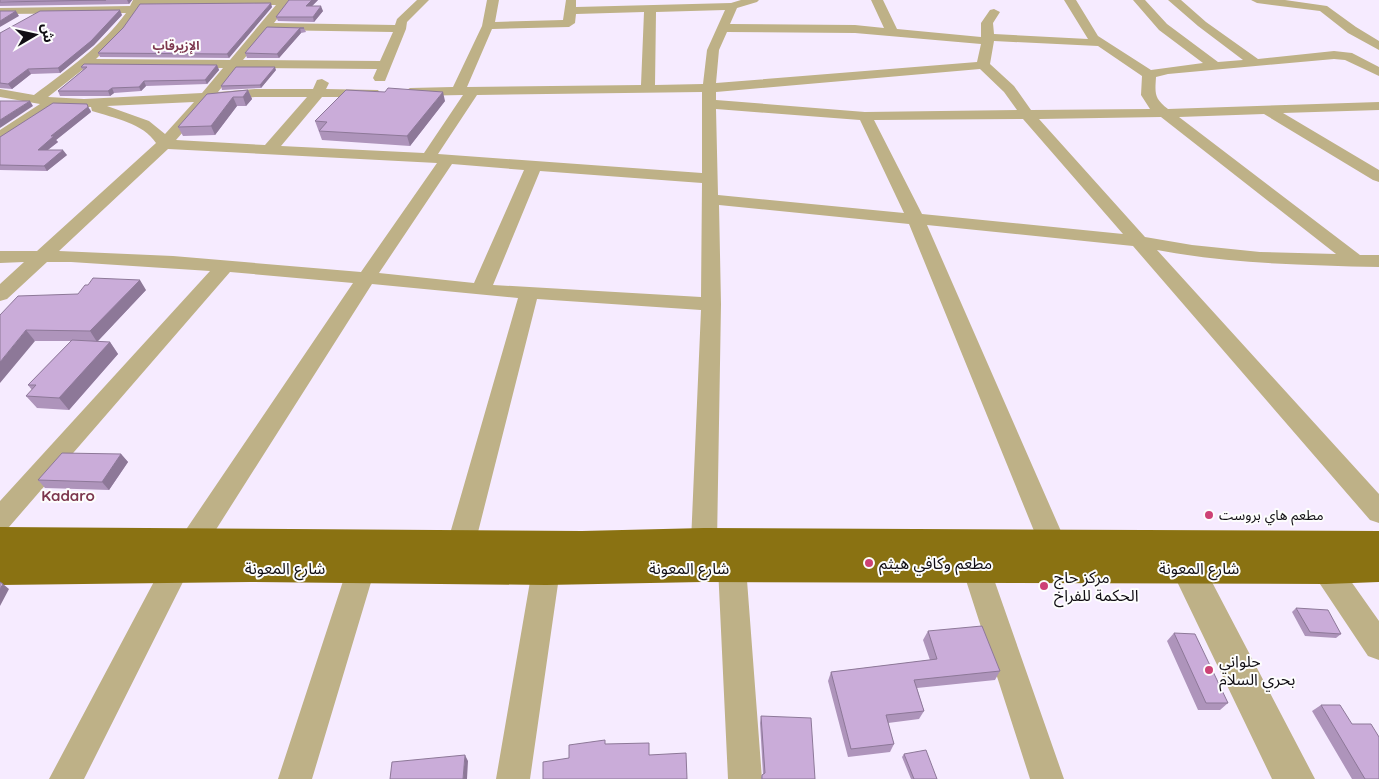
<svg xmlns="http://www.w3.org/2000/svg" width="1379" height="779" font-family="Quicksand,'Noto Sans Arabic',sans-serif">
<rect width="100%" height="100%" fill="#f6ebff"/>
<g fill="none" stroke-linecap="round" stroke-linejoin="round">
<path fill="#beb187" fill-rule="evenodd" d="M 133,0 L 292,0 L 274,23 L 395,25 L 397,19 L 417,0 L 429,0 L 407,22 L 406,29 L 385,81 L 375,81 L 373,78 L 377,69 L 237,68 L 218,92 L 255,89 L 313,89 L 317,80 L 322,79 L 329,83 L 326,89 L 378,90 L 380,93 L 373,97 L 322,97 L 281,146 L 424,153 L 463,95 L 410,96 L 403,92 L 410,88 L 453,87 L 482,26 L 487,0 L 499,0 L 495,22 L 563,20 L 566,0 L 576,0 L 576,7 L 731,3 L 741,0 L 759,0 L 757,2 L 737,8 L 730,24 L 855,25 L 884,28 L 871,0 L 883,0 L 897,29 L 981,37 L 981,23 L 990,10 L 994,9 L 1000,12 L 993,23 L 994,34 L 1088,39 L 1064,0 L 1076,0 L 1098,36 L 1151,70 L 1203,63 L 1159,30 L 1133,0 L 1145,0 L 1167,24 L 1218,62 L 1243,60 L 1198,26 L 1168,0 L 1181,0 L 1206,22 L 1258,59 L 1334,51 L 1352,53 L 1379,67 L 1379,76 L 1345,60 L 1334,59 L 1168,74 L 1156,77 C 1155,94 1154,98 1168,109 L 1379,102 L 1379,110 L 1283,113 L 1379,170 L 1379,182 L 1373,180 L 1264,114 L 1179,117 L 1360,255 L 1379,255 L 1379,267 C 1304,265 1231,264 1157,250 L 1379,494 L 1379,523 L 1370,520 L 1133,246 L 927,225 L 1067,545 L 1063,553 L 1053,557 L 1043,553 L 909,224 L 719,205 L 721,304 L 717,542 L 714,550 L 704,553 L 694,550 L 691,542 L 701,310 L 537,299 L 475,544 L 471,552 L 461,555 L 451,552 L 447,544 L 518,298 L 372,284 L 203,550 L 193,553 L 183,550 L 180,542 L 183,534 L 353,283 L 230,272 L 9,527 L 0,530 L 0,501 L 210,271 L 71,262 L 47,262 L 7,299 L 0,301 L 0,284 L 24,262 L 0,263 L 0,251 L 37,251 L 156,143 C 143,123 114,118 92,111 L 91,107 L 56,106 L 5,140 L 0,142 L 0,130 L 40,104 L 0,97 L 0,89 L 34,95 C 67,70 102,46 126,13 L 0,14 L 0,8 L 130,6 ZM 174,5 L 276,5 L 230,60 L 96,59 L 124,31 L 141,6 ZM 725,10 L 707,50 L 703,84 L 655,85 L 656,12 ZM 644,12 L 641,85 L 467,87 L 492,29 L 569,27 L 575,23 L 576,14 ZM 268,30 L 393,32 L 380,61 L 243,60 ZM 727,32 L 855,33 L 981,44 L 977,62 L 716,83 L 719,50 ZM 994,41 L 1098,46 L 1142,76 L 1141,95 L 1150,109 L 1031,110 L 1014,86 L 990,64 ZM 86,67 L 223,68 L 202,93 L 84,99 L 48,97 ZM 980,69 L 1004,92 L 1017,110 L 865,112 L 716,100 L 716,92 ZM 702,92 L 702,173 L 438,154 L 477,95 ZM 255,97 L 307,97 L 265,145 L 176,140 L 210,101 ZM 194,102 L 165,134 L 149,121 L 107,106 ZM 716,109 L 860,120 L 904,213 L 718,195 ZM 1161,117 L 1336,254 L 1260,252 L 1192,245 L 1145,237 L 1039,119 ZM 1023,119 L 1123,234 L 922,214 L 874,120 ZM 168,149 L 437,163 L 361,272 L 173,256 L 59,251 ZM 452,164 L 524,170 L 474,283 L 379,273 ZM 540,171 L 702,183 L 701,297 L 493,285 Z
M 1251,0 L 1285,0 L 1327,6 L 1356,27 L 1379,41 L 1379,50 L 1348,33 L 1320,11 L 1257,3 Z
M 732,555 L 742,558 L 746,567 L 762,779 L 728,779 L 718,567 L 722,558 Z
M 176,556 L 186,559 L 190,568 L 84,779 L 49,779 L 166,559 Z
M 976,556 L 986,559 L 990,568 L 1064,779 L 1030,779 L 962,568 L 966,559 Z
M 361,557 L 371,560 L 375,569 L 312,779 L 278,779 L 347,569 L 351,560 Z
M 1326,557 L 1336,560 L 1379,621 L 1379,660 L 1368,656 L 1316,578 L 1312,569 L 1316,560 Z
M 546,558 L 556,561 L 560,570 L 530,779 L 496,779 L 532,570 L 536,561 Z"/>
<path fill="#beb187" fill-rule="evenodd" d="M 1180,534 L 1192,538 L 1202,563 L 1315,779 L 1272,779 L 1170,567 L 1163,548 L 1168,538 Z"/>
<path fill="#8a7212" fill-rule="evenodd" d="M 0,527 L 582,531 L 704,528 L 1379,531 L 1379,582 L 1326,584 L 702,582 L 546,585 L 250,582 L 0,585 L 0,555 L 10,555 L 0,555 Z"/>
</g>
<path fill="#ae94bb" d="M 0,0 L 132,0 L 129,4 L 0,6 Z
M 289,0 L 318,0 L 312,6 L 323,11 L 314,22 L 278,21 L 276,17 Z
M 272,7 L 229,58 L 100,57 L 98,53 Z
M 122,15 L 94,45 L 60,73 L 31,74 L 12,89 L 0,88 L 0,33 Z
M 267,27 L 304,28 L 306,32 L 301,33 L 279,58 L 247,58 L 245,53 Z
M 217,65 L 219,70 L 207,84 L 146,86 L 141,91 L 114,93 L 110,96 L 60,96 L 58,91 L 83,70 L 81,67 Z
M 276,70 L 261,88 L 222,90 L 221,86 Z
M 248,90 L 252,99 L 246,106 L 237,106 L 215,135 L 183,136 L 178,127 L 207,94 Z
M 445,101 L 410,146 L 322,140 L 315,121 Z
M 90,109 L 91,112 L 56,140 L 58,142 L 48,150 L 67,155 L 47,171 L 0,170 L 0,137 Z
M 146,290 L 97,342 L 110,342 L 118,354 L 69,410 L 37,408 L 26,396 L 32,390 L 28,385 L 71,341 L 35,341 L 0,315 Z
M 121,454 L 128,462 L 109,490 L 45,488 L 38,480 Z
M 1296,608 L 1341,634 L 1336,638 L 1305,636 L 1292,612 Z
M 928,631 L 1000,671 L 995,680 L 917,688 L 924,711 L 919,719 L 888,723 L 894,744 L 890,752 L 848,757 L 828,681 L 831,672 L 930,660 L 923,640 Z
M 1174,633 L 1228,703 L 1220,710 L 1198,710 L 1167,641 Z
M 1321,705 L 1352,724 L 1379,779 L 1352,779 L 1312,711 Z
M 761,716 L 815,779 L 761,779 L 762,775 L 763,774 L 760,723 Z
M 904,754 L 937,779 L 911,779 L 902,757 Z"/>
<path fill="#8d7898" d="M 127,0 L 132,0 L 129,4 Z
M 312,0 L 318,0 L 308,10 L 306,6 Z
M 271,3 L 272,7 L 229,58 L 227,54 Z
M 321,6 L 323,11 L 314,22 L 313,17 Z
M 120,10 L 122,15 L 94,45 L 60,73 L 58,68 Z
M 16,11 L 19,16 L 0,27 L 0,21 Z
M 300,28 L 301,33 L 279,58 L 277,54 Z
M 217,65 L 219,70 L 207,84 L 205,80 Z
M 275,67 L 276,70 L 261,88 L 260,85 Z
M 28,69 L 31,74 L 12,89 L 8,84 Z
M 144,81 L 146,86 L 141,91 L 139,87 Z
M 112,88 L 114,93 L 110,96 L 108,91 Z
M 248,90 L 252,99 L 246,106 L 243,97 Z
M 443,92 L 445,101 L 410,146 L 407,136 Z
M 233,97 L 237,106 L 215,135 L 211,126 Z
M 30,101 L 33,106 L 0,128 L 0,120 Z
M 87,104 L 91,112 L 56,140 L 58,142 L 41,155 L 38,150 L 51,136 Z
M 63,150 L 67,155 L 47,171 L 44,166 Z
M 140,280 L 146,290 L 97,342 L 90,331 Z
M 26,330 L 35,341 L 0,383 L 0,362 Z
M 110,342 L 118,354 L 69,410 L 59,398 Z
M 121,454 L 128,462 L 109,490 L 102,482 Z
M 3,584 L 9,589 L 0,606 L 0,589 Z
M 465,755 L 468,761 L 467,779 L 463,779 Z"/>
<path fill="#caacd9" stroke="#8d7898" d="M 0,0 L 106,0 L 0,2 Z
M 289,0 L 312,0 L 306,6 L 321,6 L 313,17 L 276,17 Z
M 271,3 L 227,54 L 98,53 L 123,28 L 140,4 Z
M 120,10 L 91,41 L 58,68 L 28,69 L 8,84 L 0,83 L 0,33 L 40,11 Z
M 0,11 L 16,11 L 0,21 Z
M 267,27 L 304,28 L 300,28 L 277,54 L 245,53 Z
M 84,64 L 217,65 L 205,80 L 144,81 L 139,87 L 112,88 L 108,91 L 58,91 L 87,67 L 81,67 Z
M 236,67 L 275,67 L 260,85 L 221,86 Z
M 388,88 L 443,92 L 407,136 L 319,131 L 327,122 L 315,121 L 346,90 L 385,92 Z
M 248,90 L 243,97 L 233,97 L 211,126 L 178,127 L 207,94 Z
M 0,101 L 30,101 L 0,120 Z
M 53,103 L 87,104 L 88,107 L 51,136 L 54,136 L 38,150 L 63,150 L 44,166 L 0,165 L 0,137 Z
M 93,278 L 140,280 L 90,331 L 26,330 L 0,362 L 0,315 L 18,296 L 78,294 L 85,285 L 88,285 Z
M 72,340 L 110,342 L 59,398 L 26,396 L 36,385 L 28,385 Z
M 62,453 L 121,454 L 102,482 L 38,480 Z
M 0,582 L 3,584 L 0,589 Z
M 1296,608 L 1328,610 L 1341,634 L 1310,632 Z
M 982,626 L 1000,671 L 914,680 L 924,711 L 886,715 L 894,744 L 851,749 L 831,672 L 937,659 L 928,631 Z
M 1174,633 L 1195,634 L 1228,703 L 1206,703 Z
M 1321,705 L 1340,705 L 1352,724 L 1371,724 L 1379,737 L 1379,779 L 1365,779 Z
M 761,716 L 811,718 L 815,779 L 762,779 L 762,775 L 765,773 Z
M 605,740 L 605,744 L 649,743 L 649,755 L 686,753 L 687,779 L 543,779 L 543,762 L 569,758 L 569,745 Z
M 926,750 L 937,779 L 914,779 L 904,754 Z
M 465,755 L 463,779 L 390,779 L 392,762 Z"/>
<g fill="#cd4175" stroke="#fdfdfd" stroke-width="2">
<circle cx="1209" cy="515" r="5"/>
<circle cx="869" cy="563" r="5"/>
<circle cx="1044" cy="586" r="5"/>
<circle cx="1209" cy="670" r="5"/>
</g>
<g text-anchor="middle" stroke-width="4" stroke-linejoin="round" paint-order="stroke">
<g font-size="12" font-weight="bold" fill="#7d374e" stroke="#fdfdfd">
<text x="176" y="50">الإزيرقاب</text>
</g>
<g font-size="14" fill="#110e14" stroke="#fdfdfd" text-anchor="start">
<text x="1219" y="520">مطعم هاي بروست</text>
</g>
<g font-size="15" font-weight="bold" fill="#7d374e" stroke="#fdfdfd">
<text x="68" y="501">Kadaro</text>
</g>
<g font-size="16" fill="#110e14" stroke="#fdfdfd" text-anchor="start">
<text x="879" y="569">مطعم وكافي هيثم</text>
<text x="1054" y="583">مركز حاج<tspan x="1054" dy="18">الحكمة للفراخ</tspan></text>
<text x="1219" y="667">حلواني<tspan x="1219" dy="18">بحري السلام</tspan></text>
</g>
<g font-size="16" fill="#110e14" stroke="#fdfdfd">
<text x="285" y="574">شارع المعونة</text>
<text x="689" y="574">شارع المعونة</text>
<text x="1199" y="574">شارع المعونة</text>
</g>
</g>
<g transform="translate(35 35) rotate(81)" stroke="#fdfdfd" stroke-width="4" paint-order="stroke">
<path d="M0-4L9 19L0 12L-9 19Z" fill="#110e14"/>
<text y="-8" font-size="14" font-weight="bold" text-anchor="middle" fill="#110e14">ش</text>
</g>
</svg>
